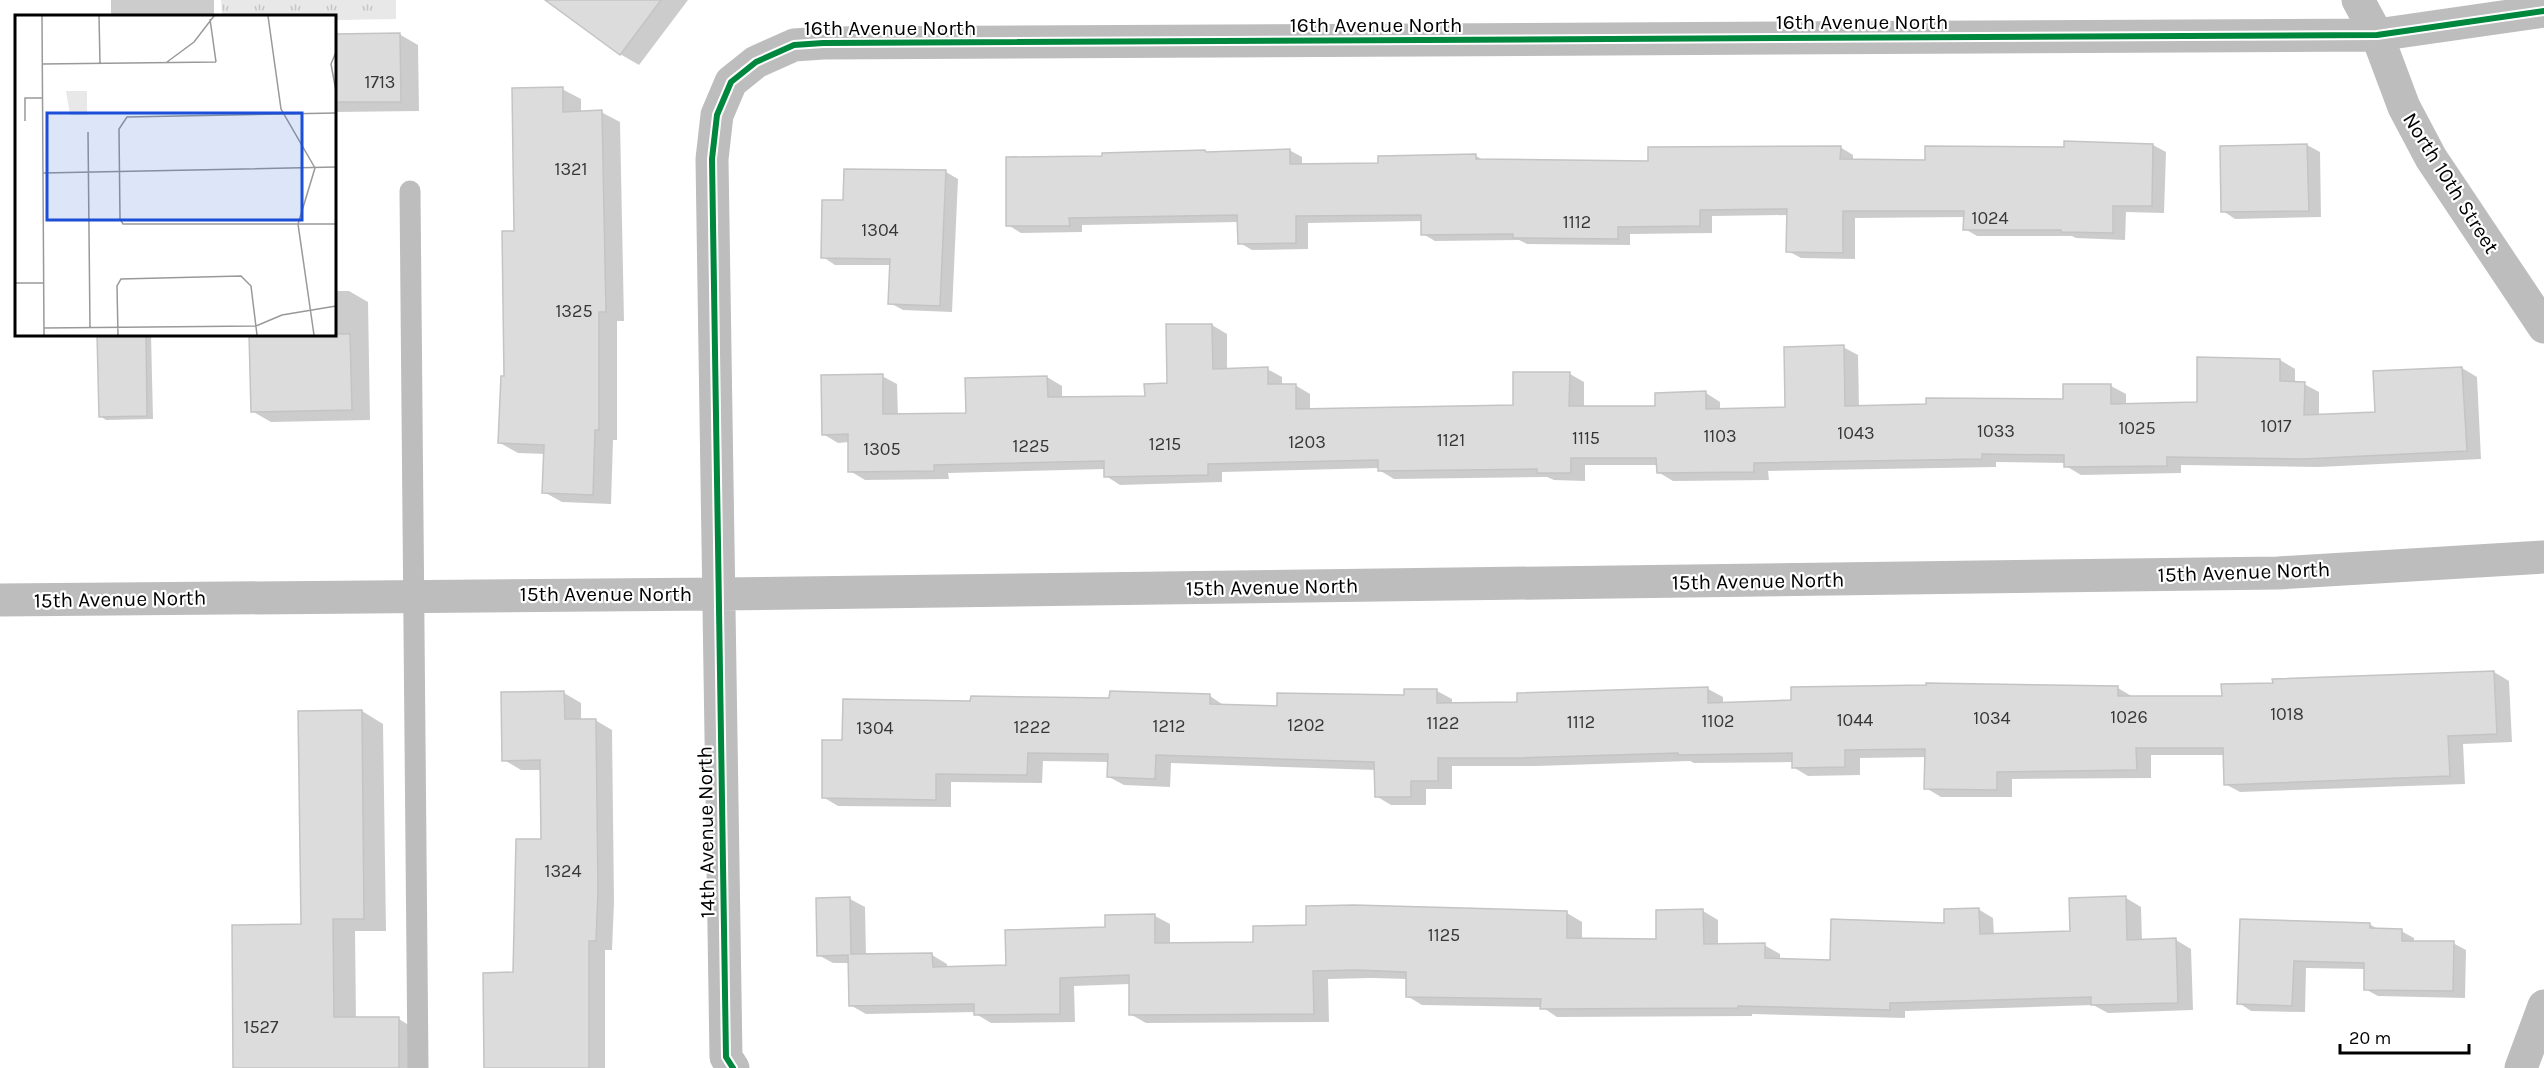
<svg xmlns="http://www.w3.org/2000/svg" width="2544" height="1068" font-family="Karla,sans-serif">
<defs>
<pattern id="grass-tufts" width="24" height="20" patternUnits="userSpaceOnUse" patternTransform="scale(1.5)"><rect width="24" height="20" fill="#e8e8e8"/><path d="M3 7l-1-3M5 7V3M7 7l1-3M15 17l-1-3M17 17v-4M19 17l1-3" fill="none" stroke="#c5c5c5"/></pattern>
</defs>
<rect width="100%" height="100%" fill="#fff"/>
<path fill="url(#grass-tufts)" d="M 221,0 L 396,0 L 396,19 L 335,20 L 334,16 L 222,16 Z"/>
<path fill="#0003" d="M 111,0 L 214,0 L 214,16 L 111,16 Z
M 548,0 L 688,0 L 639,65 L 620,54 Z
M 399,34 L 418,45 L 419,111 L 334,112 L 334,35 Z
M 562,89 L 581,99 L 581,112 L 601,112 L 620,122 L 624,321 L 617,321 L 617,440 L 613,440 L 611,504 L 562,502 L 544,492 L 545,454 L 518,453 L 500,443 L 516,233 Z
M 2065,143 L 2153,145 L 2166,152 L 2164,213 L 2126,212 L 2125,240 L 2076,238 L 2072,236 L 1977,236 L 1965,229 L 1965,217 L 1855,218 L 1855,259 L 1801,258 L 1788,251 L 1788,215 L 1712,216 L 1712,233 L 1630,234 L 1630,245 L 1527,244 L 1519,240 L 1435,241 L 1423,234 L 1423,221 L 1308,223 L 1308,249 L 1252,250 L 1240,243 L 1239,222 L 1082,225 L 1082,232 L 1021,233 L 1008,225 L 1209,154 L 1289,150 L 1302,157 L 1302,166 L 1379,165 L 1476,156 L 1485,161 L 1650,162 L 1840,147 L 1853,155 L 1853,160 L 1927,161 L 2065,149 Z
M 2307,145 L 2320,152 L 2321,217 L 2235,219 L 2223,211 Z
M 946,172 L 958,179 L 952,312 L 903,310 L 890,303 L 891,265 L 835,265 L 823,257 L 845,201 Z
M 334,291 L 349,291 L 368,302 L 370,420 L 271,422 L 252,411 L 334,334 Z
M 1212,325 L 1227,334 L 1227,370 L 1267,369 L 1282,377 L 1282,385 L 1295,385 L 1310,394 L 1310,410 L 1515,407 L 1570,374 L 1584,382 L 1584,407 L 1657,407 L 1706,393 L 1720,402 L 1720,410 L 1786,409 L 1843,347 L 1858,355 L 1859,407 L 2065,400 L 2065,386 L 2111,386 L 2126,394 L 2126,405 L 2198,404 L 2280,360 L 2295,369 L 2295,383 L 2304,384 L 2319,392 L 2319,416 L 2377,414 L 2462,368 L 2477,377 L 2481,459 L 2319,467 L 2181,465 L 2181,473 L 2081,475 L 2066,466 L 2066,463 L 1996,462 L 1996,467 L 1768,471 L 1769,480 L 1673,481 L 1658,472 L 1658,465 L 1585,465 L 1585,481 L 1554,480 L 1547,477 L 1394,479 L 1379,470 L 1379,468 L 1222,472 L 1222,482 L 1120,485 L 1106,476 L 1105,469 L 948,473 L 949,479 L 865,480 L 850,471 L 849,442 L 838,443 L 823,434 L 882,376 L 897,384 L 898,416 L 968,415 L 1047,377 L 1062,386 L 1062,399 L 1146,397 L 1168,385 Z
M 99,334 L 151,334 L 153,419 L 106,420 L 100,416 Z
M 2494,672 L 2509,681 L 2512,742 L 2463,744 L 2465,784 L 2240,792 L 2225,784 L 2225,755 L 2151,755 L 2151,778 L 2012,779 L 2012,797 L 1941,797 L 1926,788 L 1926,757 L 1860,758 L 1860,775 L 1808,776 L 1793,767 L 1793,762 L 1694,763 L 1690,761 L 1536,766 L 1452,766 L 1452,789 L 1426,789 L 1426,805 L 1391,805 L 1376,796 L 1376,770 L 1171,763 L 1170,787 L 1124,785 L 1109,777 L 1109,762 L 1043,761 L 1042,783 L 951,782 L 951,807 L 838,806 L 823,797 L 844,742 L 972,702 L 1210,696 L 1225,706 L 1278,707 L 1405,697 L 1437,691 L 1452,699 L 1452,704 L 1519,703 L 1518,694 L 1708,689 L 1723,697 L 1723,704 L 2118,688 L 2133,697 L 2223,698 Z
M 564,693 L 581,703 L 581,720 L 595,720 L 612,730 L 614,902 L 612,950 L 605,950 L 605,1068 L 485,1068 L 514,974 L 542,841 L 542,770 L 521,770 L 504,760 Z
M 362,711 L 383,724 L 386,931 L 355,931 L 356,1019 L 399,1019 L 420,1032 L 421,1068 L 235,1068 L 302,926 Z
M 2126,898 L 2141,907 L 2142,941 L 2176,940 L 2191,949 L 2193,1010 L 2108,1013 L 2093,1005 L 1905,1011 L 1905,1018 L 1752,1014 L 1752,1016 L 1557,1017 L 1542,1007 L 1422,1005 L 1407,996 L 1408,979 L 1372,978 L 1328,979 L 1329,1022 L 1146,1023 L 1130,1014 L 1130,984 L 1074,986 L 1075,1022 L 991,1023 L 976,1014 L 976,1012 L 866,1014 L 850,1005 L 850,963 L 833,963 L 818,955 L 850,899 L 865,907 L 866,956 L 932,955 L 947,964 L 947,968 L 1007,967 L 1107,929 L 1107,916 L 1155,916 L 1170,924 L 1170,944 L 1255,943 L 1567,913 L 1582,922 L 1582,940 L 1658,941 L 1703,911 L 1718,920 L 1718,945 L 1764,945 L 1780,954 L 1780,960 L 1832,961 L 1946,925 L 1978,909 L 1993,918 L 1994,935 L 2071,932 Z
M 2241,921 L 2369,924 L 2380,930 L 2401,931 L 2414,938 L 2414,942 L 2453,943 L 2466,950 L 2465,998 L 2378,996 L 2365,989 L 2366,969 L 2306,968 L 2305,1012 L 2251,1011 L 2239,1003 Z"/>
<path fill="#dcdcdc" stroke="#c4c4c4" stroke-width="1.5" d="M 545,0 L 661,0 L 620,55 Z
M 400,33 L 401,102 L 334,102 L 334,34 Z
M 563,87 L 563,112 L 602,110 L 606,312 L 599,312 L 599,430 L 595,430 L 593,495 L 542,493 L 544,445 L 498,443 L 501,376 L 504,376 L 502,231 L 514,231 L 512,88 Z
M 2064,141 L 2153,144 L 2152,206 L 2113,206 L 2113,233 L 2061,232 L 2061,230 L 1963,230 L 1964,211 L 1843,211 L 1843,253 L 1786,252 L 1787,209 L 1700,210 L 1700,226 L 1618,227 L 1618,239 L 1513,238 L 1513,234 L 1421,235 L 1421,215 L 1296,216 L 1296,243 L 1238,244 L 1237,215 L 1069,218 L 1070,226 L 1006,226 L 1006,157 L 1102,156 L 1102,153 L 1205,150 L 1206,152 L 1290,149 L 1290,164 L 1378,163 L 1378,156 L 1476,154 L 1476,159 L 1648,161 L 1648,147 L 1841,146 L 1840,159 L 1925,160 L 1925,146 L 2064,147 Z
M 2307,144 L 2309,211 L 2221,212 L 2220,146 Z
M 844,169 L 946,170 L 940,306 L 888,304 L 890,259 L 821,258 L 822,200 L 843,200 Z
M 1166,324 L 1212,324 L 1213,369 L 1268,367 L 1268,384 L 1296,384 L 1296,409 L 1513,405 L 1513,372 L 1570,372 L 1569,406 L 1655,406 L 1655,393 L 1706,391 L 1706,409 L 1785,407 L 1784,347 L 1844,345 L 1845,406 L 1926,404 L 1926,398 L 2063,399 L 2063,384 L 2111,384 L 2111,404 L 2197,402 L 2197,357 L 2280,359 L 2280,381 L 2305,382 L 2304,415 L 2375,412 L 2373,371 L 2462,367 L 2467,451 L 2303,459 L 2167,457 L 2167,466 L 2064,467 L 2064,455 L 1982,454 L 1982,459 L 1754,463 L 1754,472 L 1657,473 L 1656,458 L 1571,458 L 1571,473 L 1537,473 L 1537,469 L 1378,471 L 1378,460 L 1208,464 L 1208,475 L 1104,477 L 1104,461 L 934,465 L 934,471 L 848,472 L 848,434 L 822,435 L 821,375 L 883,374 L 883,414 L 966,413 L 965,378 L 1047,376 L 1048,397 L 1145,396 L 1144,384 L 1167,383 Z
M 97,334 L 146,334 L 147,416 L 99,417 Z
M 249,334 L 350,334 L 352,410 L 251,412 Z
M 2494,671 L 2497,734 L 2448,736 L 2450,776 L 2224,785 L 2223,748 L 2136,748 L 2137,770 L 1997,772 L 1997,790 L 1924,789 L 1925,749 L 1845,750 L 1845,767 L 1792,768 L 1792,753 L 1678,755 L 1678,753 L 1519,758 L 1438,758 L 1438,781 L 1411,781 L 1411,797 L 1375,797 L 1374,762 L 1156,755 L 1155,779 L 1107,777 L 1108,754 L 1028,753 L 1027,775 L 936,774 L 936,800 L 822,798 L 822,740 L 842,740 L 843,699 L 970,701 L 971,696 L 1109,698 L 1110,691 L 1210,694 L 1210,704 L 1277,706 L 1277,693 L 1404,695 L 1404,689 L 1437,689 L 1437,703 L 1517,702 L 1517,693 L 1708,687 L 1708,703 L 1791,700 L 1791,687 L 1926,685 L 1926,683 L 2118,686 L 2118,696 L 2222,696 L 2221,684 L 2273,683 L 2272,679 Z
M 564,691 L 565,719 L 596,719 L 598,891 L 596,941 L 589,941 L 589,1068 L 484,1068 L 483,973 L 513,972 L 516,839 L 541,839 L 540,760 L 502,761 L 501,692 Z
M 362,710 L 364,919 L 333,919 L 334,1017 L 399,1017 L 399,1068 L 233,1068 L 232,925 L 301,924 L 298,711 Z
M 2126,896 L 2127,940 L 2176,938 L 2178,1003 L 2091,1005 L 2091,997 L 1890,1003 L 1890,1010 L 1738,1006 L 1738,1008 L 1540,1009 L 1541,999 L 1406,997 L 1406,972 L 1356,970 L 1313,971 L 1314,1014 L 1129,1015 L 1129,975 L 1060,978 L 1060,1014 L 974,1015 L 974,1004 L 849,1006 L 848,955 L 817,956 L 816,898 L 850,897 L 851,954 L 932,953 L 933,967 L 1006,965 L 1005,930 L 1105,927 L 1105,915 L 1155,914 L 1155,943 L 1253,942 L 1253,926 L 1306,925 L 1306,906 L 1354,905 L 1567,911 L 1567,938 L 1656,939 L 1656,910 L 1703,909 L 1704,944 L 1765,943 L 1765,958 L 1830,960 L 1831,919 L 1944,923 L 1944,909 L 1979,908 L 1980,934 L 2070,931 L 2069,898 Z
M 2240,919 L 2370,923 L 2370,928 L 2402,929 L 2402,941 L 2454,941 L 2453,991 L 2364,990 L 2364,963 L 2294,961 L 2292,1006 L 2237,1004 Z"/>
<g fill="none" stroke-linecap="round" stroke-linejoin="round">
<path stroke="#bdbdbd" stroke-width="21" d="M 410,191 L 418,1068"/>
<path stroke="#bdbdbd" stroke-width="33" d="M 2358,0 L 2377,35 L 2404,107 L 2431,158 L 2544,327
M 0,600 L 718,594 L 2278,573 L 2544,557
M 733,1068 L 726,1057 L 712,159 L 717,115 L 731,82 L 756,62 L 794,45 L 823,43 L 2377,35 L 2544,11
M 2521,1068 L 2544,1006"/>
<g stroke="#fff" stroke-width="10">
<path id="cycleway" d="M 733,1068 L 726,1057 L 712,159 L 717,115 L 731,82 L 756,62 L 794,45 L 823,43 L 2377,35 L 2544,11"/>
</g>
<use href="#cycleway" stroke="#00873e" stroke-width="6"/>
</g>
<g text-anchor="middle" stroke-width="4.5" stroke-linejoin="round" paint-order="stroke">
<g font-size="18" fill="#373737">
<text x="380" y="88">1713</text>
<text x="571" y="175">1321</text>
<text x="1990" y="224">1024</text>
<text x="1577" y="228">1112</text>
<text x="880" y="236">1304</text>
<text x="574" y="317">1325</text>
<text x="2276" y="432">1017</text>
<text x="2137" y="434">1025</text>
<text x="1996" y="437">1033</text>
<text x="1856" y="439">1043</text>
<text x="1720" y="442">1103</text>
<text x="1586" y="444">1115</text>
<text x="1451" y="446">1121</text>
<text x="1307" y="448">1203</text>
<text x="1165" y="450">1215</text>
<text x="1031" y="452">1225</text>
<text x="882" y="455">1305</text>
<text x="2287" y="720">1018</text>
<text x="2129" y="723">1026</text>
<text x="1992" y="724">1034</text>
<text x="1855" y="726">1044</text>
<text x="1718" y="727">1102</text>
<text x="1581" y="728">1112</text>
<text x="1443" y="729">1122</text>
<text x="1306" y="731">1202</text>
<text x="1169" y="732">1212</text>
<text x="1032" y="733">1222</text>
<text x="875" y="734">1304</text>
<text x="563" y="877">1324</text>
<text x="1444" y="941">1125</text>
<text x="261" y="1033">1527</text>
</g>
<g font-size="21" fill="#000" stroke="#fff">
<text x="1862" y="29">16th Avenue North</text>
<text x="1376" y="32">16th Avenue North</text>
<text x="890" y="35">16th Avenue North</text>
<text transform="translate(2451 183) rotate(58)" y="7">North 10th Street</text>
<text transform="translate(2244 572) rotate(-2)" y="7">15th Avenue North</text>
<text transform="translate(1758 581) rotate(-1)" y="7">15th Avenue North</text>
<text transform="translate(1272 587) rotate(-1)" y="7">15th Avenue North</text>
<text x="606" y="601">15th Avenue North</text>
<text transform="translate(120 599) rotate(-1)" y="7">15th Avenue North</text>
<text transform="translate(706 832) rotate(-91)" y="7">14th Avenue North</text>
</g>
</g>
<g transform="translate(15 15)">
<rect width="321" height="321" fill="#fff"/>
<path d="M 51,76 L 72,76 L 72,100 L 55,100 Z" fill="#e8e8e8"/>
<path fill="none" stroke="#999" stroke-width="1.5" d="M 27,1 L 29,320M 84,1 L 85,48M 253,1 L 266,94 L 300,153 L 283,209 L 299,320M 195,4 L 201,47M 321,37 L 316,49 L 321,76M 152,47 L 179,27 L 199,1M 27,49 L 201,47M 321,98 L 112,102 L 104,114 L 105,204 L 108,209 L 321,209M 10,106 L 10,83 L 27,83M 73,117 L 75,313M 28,158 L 321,152M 0,268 L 29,268M 29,313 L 241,311 L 267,300 L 321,291M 103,320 L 102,271 L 106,264 L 226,261 L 236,271 L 242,320"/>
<path fill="#1d4ed8" fill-opacity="0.15" stroke="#1d4ed8" stroke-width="3" d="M 32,98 L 287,98 L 287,205 L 32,205 Z"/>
<rect width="321" height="321" fill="none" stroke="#000" stroke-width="3"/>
</g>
<path d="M2340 1044v9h129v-9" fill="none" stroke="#000000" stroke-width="3"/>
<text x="2349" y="1044" font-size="18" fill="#000000" stroke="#ffffff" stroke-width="4.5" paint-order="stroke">20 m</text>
</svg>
